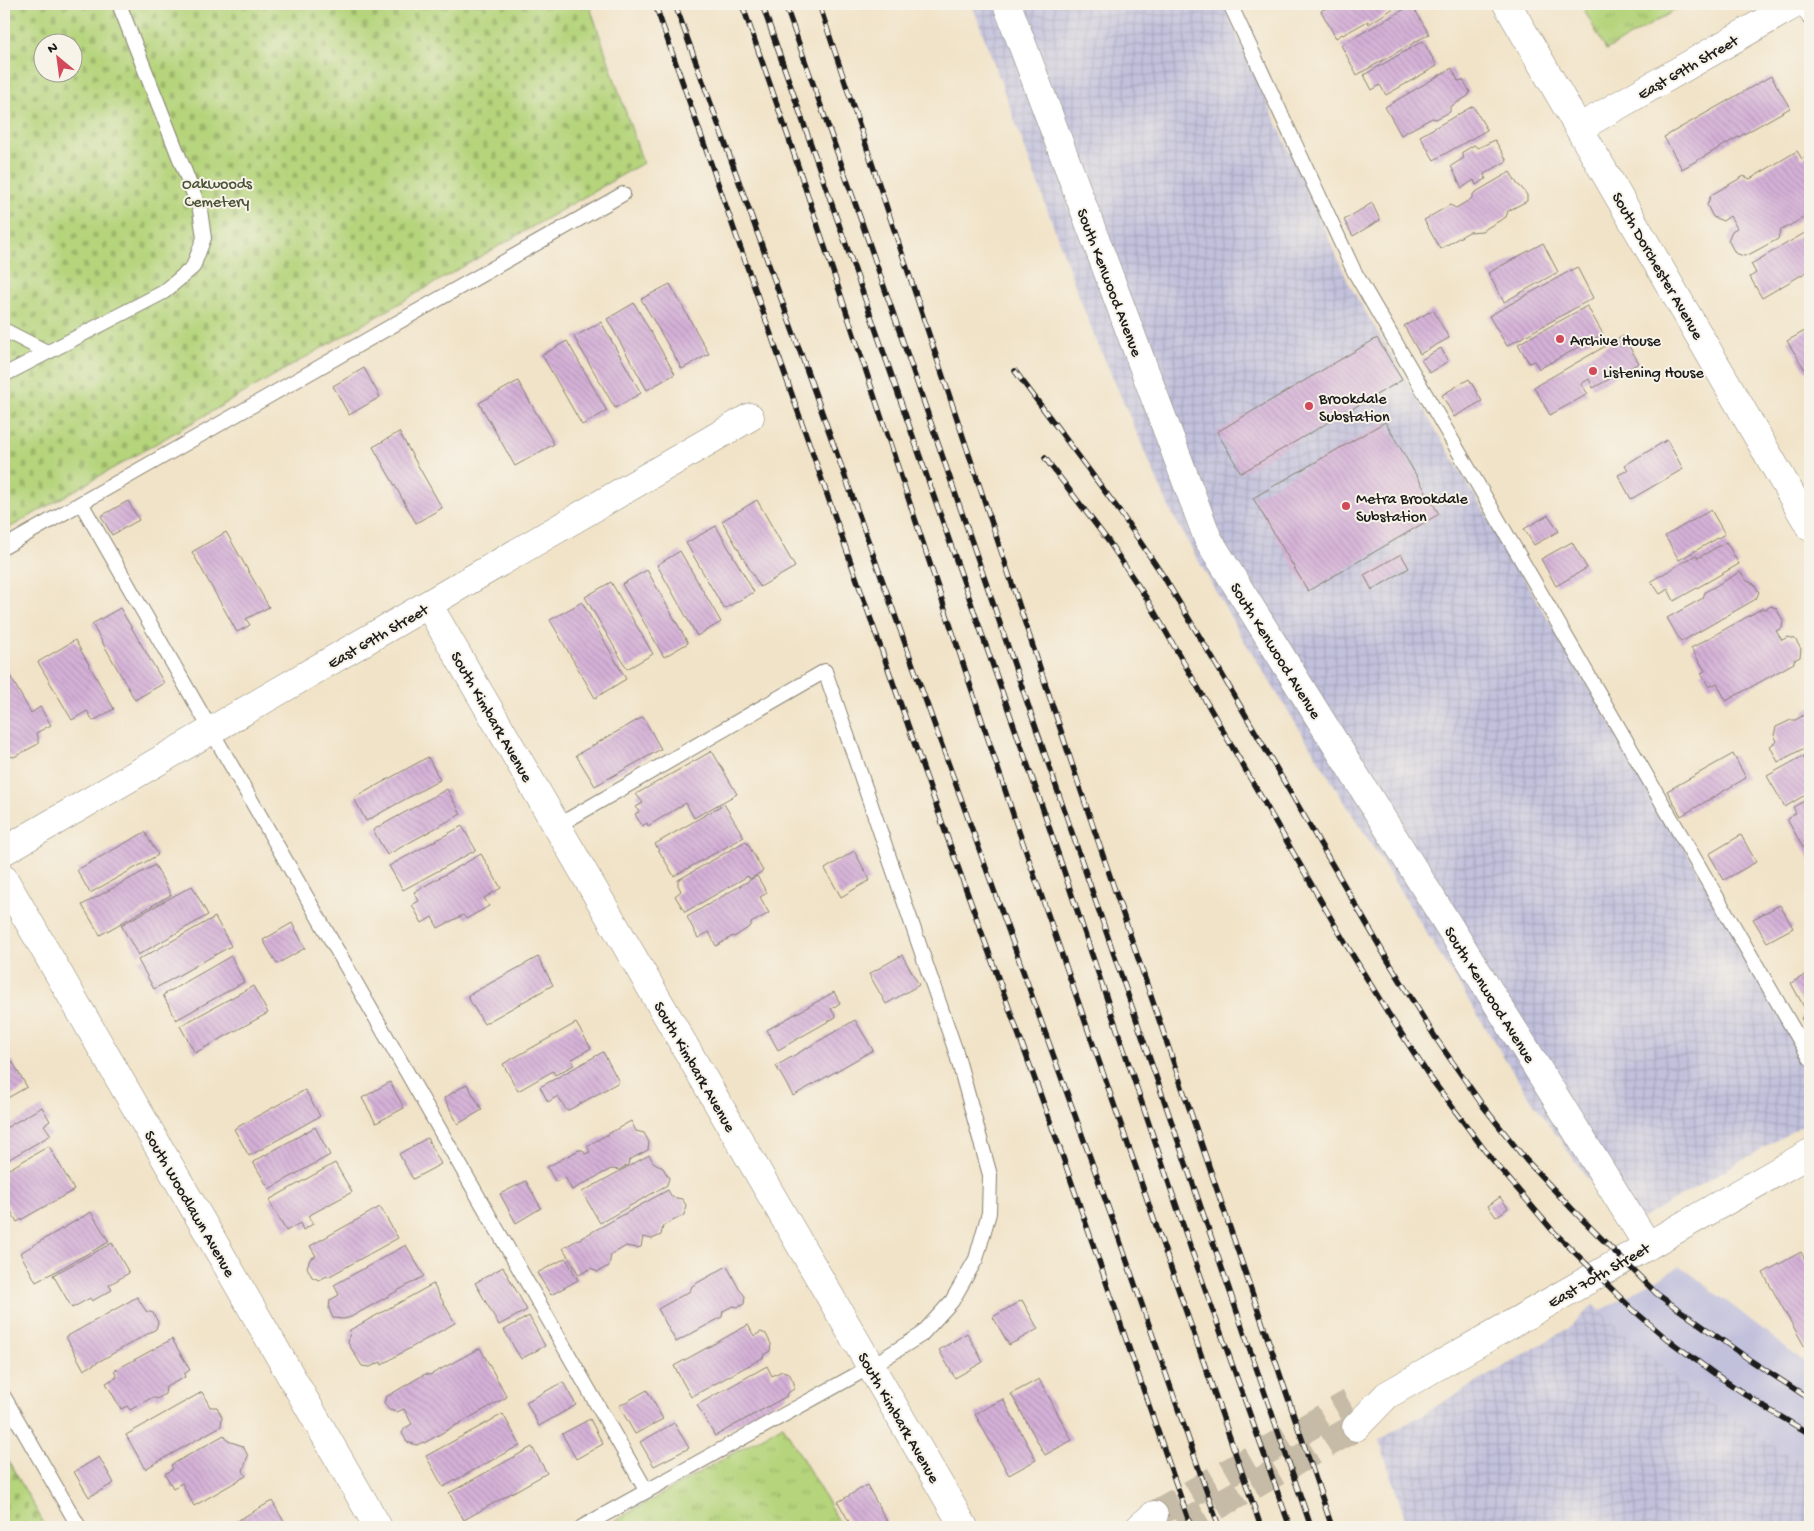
<svg xmlns="http://www.w3.org/2000/svg" width="1814" height="1531" font-family="'Gochi Hand',sans-serif">
<defs>
<pattern id="industrial-grid" width="8" height="8" patternUnits="userSpaceOnUse" patternTransform="scale(1.25)"><rect width="8" height="8" fill="#c2c1dc"/><path d="M0 4h8M4 0v8" fill="none" stroke="#a6a5bc"/></pattern>
<pattern id="grass-tufts" width="24" height="20" patternUnits="userSpaceOnUse" patternTransform="scale(1.25)"><rect width="24" height="20" fill="#b5d47b"/><path d="M3 7l-1-3M5 7V3M7 7l1-3M15 17l-1-3M17 17v-4M19 17l1-3" fill="none" stroke="#9bb56a"/></pattern>
<pattern id="cemetery-stones" width="16" height="16" patternUnits="userSpaceOnUse" patternTransform="scale(1.25)"><rect width="16" height="16" fill="#b5d47b"/><path d="M2 7V4a2 2 0 0 1 4 0v3zM10 15v-3a2 2 0 0 1 4 0v3z" fill="#9bb56a"/></pattern>
<pattern id="building-back-hatch" width="6" height="6" patternUnits="userSpaceOnUse" patternTransform="scale(1.25)"><rect width="6" height="6" fill="#d4b0d7"/><path d="M-1 5l2 2M0 0l6 6M5-1l2 2" fill="none" stroke="#b597b8"/></pattern>
</defs>
<rect width="100%" height="100%" fill="#f7f3e8"/>
<filter id="ink" filterUnits="userSpaceOnUse"><feTurbulence type="fractalNoise" baseFrequency=".02" numOctaves="2"/><feDisplacementMap in="SourceGraphic" scale="10" xChannelSelector="R" yChannelSelector="G"/><feConvolveMatrix kernelMatrix="1 2 1 2 8 2 1 2 1" color-interpolation-filters="sRGB"/></filter>
<filter id="wash" filterUnits="userSpaceOnUse"><feTurbulence type="fractalNoise" baseFrequency=".0096" numOctaves="4" result="noise"/><feDisplacementMap in="SourceGraphic" scale="20" xChannelSelector="R" yChannelSelector="G"/><feGaussianBlur stdDeviation="1.12" result="paint"/><feColorMatrix in="noise" values="0 0 0 0 0 0 0 0 0 0 0 0 0 0 0 0 0 1.4 0 .05"/><feComposite in="paint" operator="in"/></filter>
<g filter="url(#wash)">
<rect width="100%" height="100%" fill="#f1e3c8"/>
<path fill="url(#industrial-grid)" d="M 972,4 L 1223,4 L 1349,284 L 1810,1059 L 1810,1121 L 1624,1229 L 1525,1091 L 1240,634 L 1171,512 L 1089,323 Z
M 1594,1305 L 1687,1387 L 1810,1469 L 1810,1527 L 1408,1527 L 1379,1440 L 1567,1329 Z"/>
<path fill="#c2c1dc" d="M 1681,1266 L 1810,1366 L 1810,1469 L 1687,1387 L 1600,1311 Z"/>
<path fill="url(#grass-tufts)" stroke="#68784c" d="M 1581,4 L 1686,4 L 1606,50 Z
M 783,1425 L 842,1527 L 604,1527 Z"/>
<path fill="url(#cemetery-stones)" stroke="#68784c" fill-rule="evenodd" d="M 4,4 L 589,4 L 643,163 L 4,531 ZM 42,42 L 72,42 L 72,72 L 42,72 Z
M 4,1453 L 46,1527 L 4,1527 Z"/>
<g id="blocks">
<path fill="url(#building-back-hatch)" d="M 1333,4 L 1400,4 L 1369,24 L 1368,21 L 1343,35 L 1342,34 L 1336,38 L 1321,11 Z
M 1412,5 L 1429,34 L 1357,75 L 1341,45 Z
M 1423,41 L 1437,66 L 1386,95 L 1380,85 L 1372,90 L 1364,75 Z
M 1452,68 L 1458,81 L 1463,80 L 1470,92 L 1468,96 L 1450,107 L 1450,112 L 1436,119 L 1432,118 L 1401,135 L 1385,107 Z
M 1771,76 L 1790,108 L 1682,169 L 1664,137 Z
M 1473,106 L 1487,130 L 1434,160 L 1420,136 Z
M 1495,140 L 1507,161 L 1484,174 L 1486,179 L 1476,185 L 1474,180 L 1462,188 L 1451,166 L 1464,158 L 1461,153 L 1474,145 L 1478,148 Z
M 1797,151 L 1802,159 L 1810,154 L 1810,214 L 1780,231 L 1778,239 L 1750,254 L 1744,256 L 1735,253 L 1728,240 L 1732,231 L 1737,228 L 1730,216 L 1723,221 L 1713,217 L 1707,205 L 1711,195 L 1744,176 L 1750,179 Z
M 1510,172 L 1518,185 L 1521,187 L 1527,195 L 1527,201 L 1508,211 L 1506,217 L 1482,231 L 1469,232 L 1440,249 L 1424,220 L 1450,205 L 1456,208 L 1471,199 L 1474,193 Z
M 1372,203 L 1380,220 L 1353,236 L 1344,220 Z
M 1810,230 L 1810,270 L 1762,298 L 1750,277 L 1756,273 L 1751,264 Z
M 1543,243 L 1558,272 L 1504,302 L 1488,273 Z
M 1577,267 L 1593,298 L 1507,346 L 1489,316 Z
M 670,284 L 709,354 L 682,369 L 641,299 Z
M 634,303 L 675,374 L 647,390 L 607,319 Z
M 1587,306 L 1603,334 L 1539,369 L 1534,361 L 1529,363 L 1518,344 Z
M 1433,310 L 1449,338 L 1420,354 L 1404,326 Z
M 601,322 L 641,393 L 615,408 L 574,337 Z
M 1810,328 L 1810,369 L 1806,371 L 1787,341 Z
M 1623,336 L 1639,363 L 1593,388 L 1589,379 L 1581,384 L 1588,394 L 1550,415 L 1534,387 Z
M 1377,338 L 1402,380 L 1241,473 L 1217,432 Z
M 567,341 L 607,411 L 582,425 L 542,355 Z
M 1441,348 L 1448,361 L 1430,373 L 1421,360 Z
M 364,368 L 380,397 L 349,415 L 333,386 Z
M 1469,379 L 1482,401 L 1454,417 L 1442,395 Z
M 518,381 L 554,444 L 515,466 L 479,403 Z
M 1385,422 L 1439,514 L 1308,591 L 1253,498 Z
M 399,432 L 442,508 L 416,523 L 373,447 Z
M 1667,440 L 1683,469 L 1631,499 L 1618,475 L 1628,470 L 1625,465 Z
M 757,500 L 795,567 L 760,587 L 722,521 Z
M 128,501 L 139,520 L 112,535 L 101,516 Z
M 1711,510 L 1725,534 L 1679,560 L 1665,536 Z
M 1548,515 L 1559,531 L 1534,545 L 1524,529 Z
M 716,526 L 754,592 L 724,609 L 686,543 Z
M 226,532 L 269,607 L 246,619 L 250,625 L 237,632 L 192,552 Z
M 1572,542 L 1587,568 L 1556,586 L 1541,559 Z
M 1726,542 L 1739,564 L 1674,601 L 1668,589 L 1660,594 L 1651,581 L 1696,555 L 1698,558 Z
M 680,551 L 721,622 L 697,636 L 657,565 Z
M 1401,554 L 1409,568 L 1372,590 L 1364,575 Z
M 647,570 L 688,643 L 664,657 L 622,584 Z
M 1740,572 L 1747,581 L 1754,584 L 1759,592 L 1756,599 L 1681,642 L 1667,618 L 1703,598 L 1705,592 Z
M 611,582 L 653,654 L 627,669 L 585,597 Z
M 582,602 L 626,679 L 595,698 L 550,620 Z
M 1771,606 L 1776,608 L 1783,621 L 1782,628 L 1776,631 L 1782,640 L 1788,637 L 1795,639 L 1801,649 L 1800,657 L 1794,660 L 1794,663 L 1726,701 L 1717,683 L 1709,687 L 1701,673 L 1705,671 L 1691,648 L 1763,608 L 1764,610 Z
M 120,608 L 164,683 L 135,700 L 92,624 Z
M 75,640 L 114,709 L 93,721 L 87,711 L 72,720 L 38,662 Z
M 4,665 L 31,713 L 40,707 L 51,725 L 36,733 L 38,737 L 38,744 L 14,757 L 4,755 Z
M 1810,707 L 1810,745 L 1778,762 L 1770,746 L 1777,741 L 1774,735 L 1776,727 L 1791,720 L 1795,720 L 1804,715 L 1805,710 Z
M 643,717 L 661,749 L 595,786 L 576,755 Z
M 712,751 L 737,794 L 694,818 L 686,803 L 648,826 L 647,823 L 642,826 L 635,814 L 639,812 L 636,807 L 643,803 L 636,794 Z
M 1733,754 L 1746,778 L 1681,816 L 1667,791 Z
M 1803,756 L 1804,759 L 1810,756 L 1810,792 L 1785,807 L 1767,776 Z
M 428,757 L 440,780 L 366,821 L 354,798 Z
M 447,789 L 461,814 L 387,855 L 373,830 Z
M 1810,798 L 1810,860 L 1787,819 L 1796,813 L 1793,807 Z
M 724,804 L 744,837 L 674,876 L 655,844 Z
M 462,826 L 476,850 L 403,890 L 389,866 Z
M 145,832 L 158,855 L 90,893 L 77,870 Z
M 1741,835 L 1756,862 L 1724,880 L 1709,854 Z
M 746,841 L 763,871 L 750,879 L 748,876 L 685,912 L 675,896 L 681,891 L 678,885 L 678,880 Z
M 854,851 L 870,880 L 841,897 L 825,869 Z
M 481,854 L 501,888 L 484,898 L 489,906 L 466,919 L 463,915 L 438,928 L 432,917 L 422,923 L 412,905 L 419,901 L 414,892 Z
M 155,865 L 171,895 L 100,935 L 82,905 Z
M 757,876 L 767,893 L 760,897 L 769,913 L 751,923 L 751,926 L 734,937 L 733,936 L 716,946 L 709,932 L 698,938 L 687,917 Z
M 192,886 L 208,915 L 138,955 L 121,925 Z
M 1780,905 L 1793,928 L 1767,942 L 1753,919 Z
M 215,917 L 231,946 L 154,989 L 138,960 Z
M 292,923 L 305,948 L 277,964 L 263,940 Z
M 902,955 L 919,985 L 886,1004 L 869,974 Z
M 231,956 L 244,982 L 176,1020 L 163,995 Z
M 538,957 L 553,985 L 484,1024 L 467,996 Z
M 1810,972 L 1810,1003 L 1804,1007 L 1791,983 Z
M 253,986 L 268,1013 L 195,1053 L 180,1026 Z
M 834,992 L 840,1003 L 831,1009 L 836,1017 L 778,1050 L 767,1030 Z
M 1810,1013 L 1810,1034 L 1801,1018 Z
M 855,1020 L 873,1050 L 793,1096 L 776,1066 Z
M 576,1023 L 591,1048 L 571,1060 L 574,1065 L 555,1075 L 553,1071 L 518,1091 L 503,1064 Z
M 603,1052 L 619,1082 L 567,1111 L 558,1096 L 548,1102 L 540,1087 Z
M 12,1061 L 27,1087 L 4,1100 L 4,1065 Z
M 390,1082 L 404,1108 L 376,1123 L 362,1098 Z
M 467,1084 L 482,1110 L 458,1124 L 444,1098 Z
M 305,1090 L 320,1116 L 249,1156 L 234,1129 Z
M 42,1107 L 50,1121 L 44,1125 L 51,1135 L 4,1162 L 4,1129 Z
M 631,1121 L 636,1131 L 644,1133 L 649,1142 L 648,1150 L 629,1160 L 628,1165 L 619,1170 L 611,1169 L 572,1190 L 565,1177 L 556,1182 L 547,1167 L 579,1150 L 583,1150 L 585,1154 L 590,1152 L 587,1146 Z
M 315,1127 L 330,1155 L 269,1189 L 253,1162 Z
M 427,1138 L 441,1164 L 413,1179 L 399,1154 Z
M 49,1146 L 74,1190 L 17,1222 L 4,1199 L 4,1172 Z
M 649,1155 L 653,1162 L 663,1168 L 669,1178 L 667,1185 L 600,1223 L 582,1192 Z
M 335,1163 L 352,1192 L 308,1216 L 313,1224 L 303,1230 L 300,1223 L 286,1231 L 269,1200 Z
M 526,1181 L 541,1208 L 516,1223 L 500,1194 Z
M 668,1190 L 672,1197 L 682,1199 L 686,1205 L 684,1215 L 663,1226 L 661,1235 L 652,1239 L 643,1237 L 641,1247 L 637,1248 L 626,1246 L 611,1255 L 609,1266 L 597,1272 L 591,1268 L 579,1275 L 563,1248 Z
M 1500,1197 L 1508,1208 L 1496,1217 L 1488,1206 Z
M 380,1207 L 398,1238 L 328,1277 L 327,1276 L 319,1280 L 312,1277 L 307,1267 L 310,1259 L 316,1256 L 310,1246 Z
M 91,1212 L 109,1242 L 36,1282 L 20,1253 Z
M 112,1243 L 129,1273 L 109,1285 L 112,1290 L 92,1301 L 90,1298 L 72,1308 L 53,1275 Z
M 406,1245 L 424,1276 L 351,1317 L 344,1319 L 333,1318 L 329,1309 L 330,1300 L 339,1295 L 334,1285 Z
M 1801,1252 L 1810,1269 L 1810,1347 L 1806,1349 L 1763,1273 Z
M 566,1258 L 578,1280 L 551,1295 L 537,1273 Z
M 727,1266 L 739,1289 L 745,1296 L 744,1304 L 738,1307 L 733,1306 L 723,1311 L 722,1317 L 676,1342 L 658,1309 L 690,1291 L 692,1286 Z
M 503,1267 L 527,1310 L 499,1325 L 475,1283 Z
M 433,1284 L 455,1323 L 396,1356 L 382,1365 L 381,1362 L 370,1367 L 362,1366 L 348,1343 L 350,1330 Z
M 137,1297 L 146,1311 L 153,1313 L 158,1322 L 156,1329 L 84,1370 L 66,1337 Z
M 1022,1300 L 1038,1329 L 1009,1345 L 993,1317 Z
M 529,1316 L 545,1346 L 521,1359 L 504,1330 Z
M 748,1325 L 754,1336 L 761,1332 L 766,1334 L 771,1344 L 770,1351 L 763,1355 L 764,1357 L 691,1397 L 674,1366 Z
M 967,1333 L 983,1362 L 955,1378 L 939,1350 Z
M 172,1339 L 190,1370 L 184,1374 L 185,1377 L 166,1387 L 165,1394 L 157,1399 L 153,1397 L 130,1410 L 127,1406 L 121,1409 L 106,1383 L 117,1377 L 114,1371 Z
M 480,1348 L 507,1397 L 424,1443 L 423,1442 L 417,1445 L 407,1442 L 402,1433 L 405,1428 L 412,1424 L 404,1409 L 397,1412 L 389,1410 L 384,1402 L 386,1397 L 425,1374 L 430,1375 Z
M 767,1366 L 772,1376 L 782,1371 L 789,1373 L 794,1383 L 794,1389 L 786,1394 L 787,1396 L 715,1436 L 697,1405 Z
M 1039,1379 L 1072,1440 L 1045,1455 L 1011,1394 Z
M 563,1382 L 576,1405 L 539,1426 L 526,1402 Z
M 647,1390 L 663,1419 L 635,1434 L 619,1406 Z
M 202,1392 L 210,1407 L 217,1407 L 222,1417 L 221,1426 L 145,1469 L 126,1435 Z
M 1003,1399 L 1036,1460 L 1009,1475 L 975,1414 Z
M 503,1414 L 520,1445 L 443,1487 L 426,1456 Z
M 590,1419 L 603,1444 L 576,1459 L 562,1434 Z
M 674,1423 L 689,1448 L 654,1466 L 640,1442 Z
M 224,1435 L 228,1441 L 243,1446 L 248,1456 L 243,1471 L 246,1476 L 194,1506 L 182,1483 L 173,1488 L 165,1474 L 173,1469 L 171,1465 Z
M 532,1447 L 547,1473 L 464,1520 L 449,1493 Z
M 99,1457 L 114,1483 L 89,1497 L 74,1472 Z
M 867,1485 L 890,1527 L 852,1527 L 838,1502 Z
M 272,1501 L 287,1527 L 226,1527 Z"/>
</g>
</g>
<g filter="url(#ink)">
<use href="#blocks" fill-opacity="0" stroke="#868072" stroke-width="1"/>
<g fill="none" stroke-linecap="round" stroke-linejoin="round">
<path stroke="#c6bba6" stroke-width="28" stroke-dasharray="28 14" stroke-linecap="butt" d="M 1154,1515 L 1350,1403
M 1180,1527 L 1356,1427"/>
<g stroke="#868072" stroke-width="16">
<path id="service" d="M 1230,4 L 1354,271 L 1810,1058
M 1801,4 L 1810,19
M 4,330 L 47,352
M 4,375 L 164,292 L 193,267 L 204,238 L 200,210 L 119,4
M 81,503 L 646,1490
M 4,547 L 623,194
M 557,826 L 825,671 L 956,1052 L 990,1175 L 989,1213 L 976,1259 L 952,1301 L 921,1335 L 870,1367 L 582,1527
M 4,1397 L 79,1527"/>
</g>
<g stroke="#868072" stroke-width="29">
<path id="minor" d="M 1007,4 L 1208,539 L 1648,1246
M 1507,4 L 1810,527
M 1579,128 L 1795,4
M 429,606 L 964,1527
M 4,851 L 750,417
M 4,879 L 378,1527
M 1356,1427 L 1387,1395 L 1810,1153
M 1140,1527 L 1154,1515"/>
</g>
<use href="#service" stroke="#fff" stroke-width="14"/>
<use href="#minor" stroke="#fff" stroke-width="28"/>
<g stroke="#1c1c1c" stroke-width="5.5">
<path id="rail" d="M 655,4 L 950,845 L 1059,1146 L 1191,1527
M 675,4 L 1113,1221 L 1219,1527
M 742,4 L 788,136 L 1015,820 L 1261,1527
M 762,4 L 1043,809 L 1191,1249 L 1290,1527
M 785,4 L 868,240 L 1311,1527
M 819,4 L 1080,788 L 1332,1527
M 1015,371 L 1118,509 L 1164,577 L 1220,671 L 1387,959 L 1437,1040 L 1483,1106 L 1526,1160 L 1572,1209 L 1657,1294 L 1750,1360 L 1810,1399
M 1045,458 L 1109,542 L 1147,599 L 1347,946 L 1388,1013 L 1429,1076 L 1486,1152 L 1552,1230 L 1631,1308 L 1667,1339 L 1715,1374 L 1766,1408 L 1810,1434"/>
</g>
<use href="#rail" stroke="#f7f3e8" stroke-width="4" stroke-dasharray="11" stroke-linecap="butt"/>
</g>
</g>
<g fill="#d1495b" stroke="#f7f3e8" stroke-width="2">
<circle cx="1560" cy="339" r="5"/>
<circle cx="1593" cy="371" r="5"/>
<circle cx="1309" cy="406" r="5"/>
<circle cx="1346" cy="506" r="5"/>
</g>
<g text-anchor="middle" stroke-width="4" stroke-linejoin="round" paint-order="stroke">
<g font-size="16" fill="#1c1c1c" stroke="#f7f3e8">
<text transform="translate(1687 66) rotate(-30)" y="6">East 69th Street</text>
<text transform="translate(1659 265) rotate(60)" y="6">South Dorchester Avenue</text>
<text transform="translate(1111 282) rotate(69)" y="6">South Kenwood Avenue</text>
<text transform="translate(377 635) rotate(-30)" y="6">East 69th Street</text>
<text transform="translate(1277 650) rotate(58)" y="6">South Kenwood Avenue</text>
<text transform="translate(493 716) rotate(60)" y="6">South Kimbark Avenue</text>
<text transform="translate(1491 994) rotate(58)" y="6">South Kenwood Avenue</text>
<text transform="translate(696 1066) rotate(60)" y="6">South Kimbark Avenue</text>
<text transform="translate(191 1203) rotate(60)" y="6">South Woodlawn Avenue</text>
<text transform="translate(1598 1274) rotate(-30)" y="6">East 70th Street</text>
<text transform="translate(900 1417) rotate(60)" y="6">South Kimbark Avenue</text>
</g>
<g font-size="16" fill="#4a5338" stroke="#f7f3e8">
<text x="217" y="188">Oakwoods<tspan x="217" dy="18">Cemetery</tspan></text>
</g>
<g font-size="16" fill="#1c1c1c" stroke="#f7f3e8" text-anchor="start">
<text x="1570" y="345">Archive House</text>
<text x="1603" y="377">Listening House</text>
<text x="1319" y="403">Brookdale<tspan x="1319" dy="18">Substation</tspan></text>
<text x="1356" y="503">Metra Brookdale<tspan x="1356" dy="18">Substation</tspan></text>
</g>
</g>
<rect width="1814" height="1531" fill="none" stroke="#f7f3e8" stroke-width="20"/>
<g transform="translate(58 58) rotate(331)"><circle r="24" fill="#f7f3e8" stroke="#9f9d96"/>
<path d="M0-4L9 19L0 12L-9 19Z" fill="#d1495b"/>
<text y="-8" font-size="14" font-weight="bold" text-anchor="middle" fill="#1c1c1c">N</text>
</g>
</svg>
